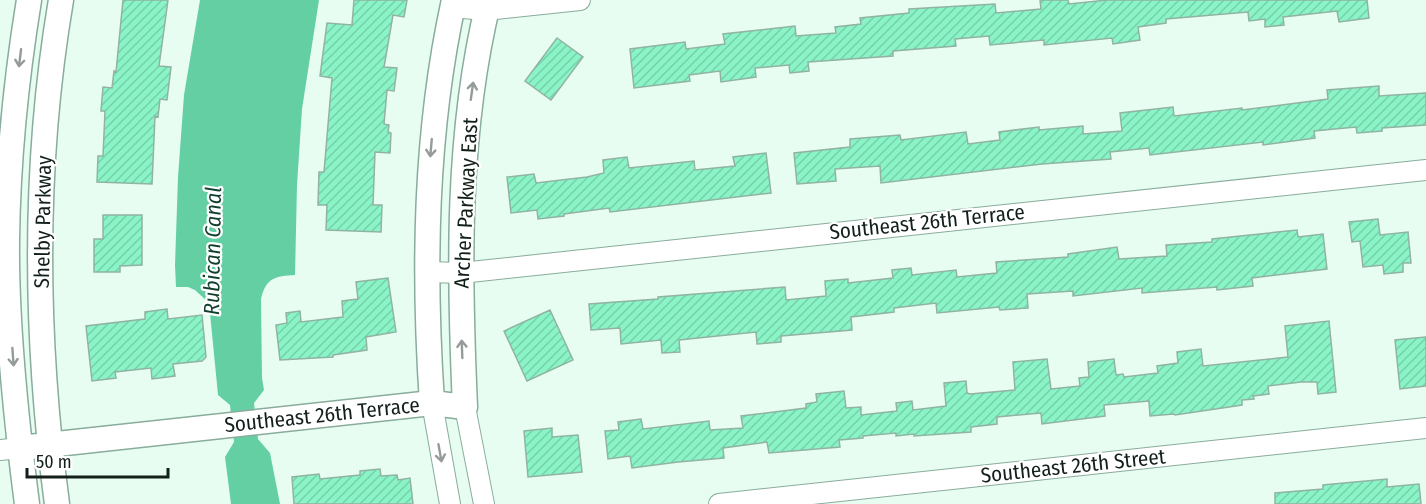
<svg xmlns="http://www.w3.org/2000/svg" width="1426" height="504" font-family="'Fira Sans Condensed',sans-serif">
<defs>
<pattern id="building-hatch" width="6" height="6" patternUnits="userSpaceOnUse" patternTransform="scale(1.5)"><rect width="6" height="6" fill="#8af4c7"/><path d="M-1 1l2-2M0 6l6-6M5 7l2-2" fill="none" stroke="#76d1aa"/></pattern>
</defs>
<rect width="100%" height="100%" fill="#e7fdf2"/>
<path fill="#65cfa4" d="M 200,0 L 319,0 L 302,109 L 297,185 L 295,275 C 275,276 266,278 261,299 L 262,378 L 264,390 L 254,403 L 258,439 L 270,453 L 280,504 L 231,504 L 225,457 L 234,442 L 230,405 L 218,395 L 209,303 L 195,290 L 188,287 L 176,287 L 175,265 L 178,177 L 184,95 Z"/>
<path fill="url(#building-hatch)" stroke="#90b3a2" stroke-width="1.5" d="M 123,0 L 168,0 L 159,66 L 171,67 L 167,100 L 160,99 L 158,117 L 155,116 L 152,184 L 97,182 L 98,156 L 103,156 L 105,111 L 101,111 L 103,87 L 112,88 L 114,71 L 116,72 Z
M 354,0 L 407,0 L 404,17 L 393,15 L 384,67 L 397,68 L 394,91 L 387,90 L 384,124 L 389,125 L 388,132 L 391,133 L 390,153 L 375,152 L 373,205 L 382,205 L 381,232 L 326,230 L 327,205 L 318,205 L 319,172 L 324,172 L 332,78 L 320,76 L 327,23 L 352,25 Z
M 1040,0 L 1068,0 L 1069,4 L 1107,0 L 1367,0 L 1369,18 L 1339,22 L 1337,11 L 1283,17 L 1284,25 L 1265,27 L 1265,19 L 1249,21 L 1248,12 L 1166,19 L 1166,23 L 1138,27 L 1140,40 L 1113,44 L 1112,38 L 1044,45 L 1044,40 L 990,45 L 989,36 L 955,39 L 956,46 L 893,51 L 893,56 L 808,62 L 809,71 L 790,73 L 789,65 L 755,68 L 756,77 L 721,82 L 720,71 L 689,75 L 690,81 L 634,88 L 630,49 L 685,42 L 686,49 L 725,44 L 723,34 L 795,26 L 796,36 L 836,33 L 835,27 L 861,24 L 860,18 L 909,13 L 909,9 L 995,4 L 996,13 L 1041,9 Z
M 557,38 L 583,57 L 551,100 L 525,81 Z
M 1379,86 L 1379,96 L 1426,93 L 1426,125 L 1382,128 L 1382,131 L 1357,133 L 1356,127 L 1314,131 L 1315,138 L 1263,145 L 1263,142 L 1150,155 L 1149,148 L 1110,152 L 1111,159 L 1042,164 L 881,183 L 880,166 L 835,169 L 836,181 L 797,184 L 794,153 L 850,147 L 850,139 L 900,135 L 901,140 L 966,132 L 968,144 L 1000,140 L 999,132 L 1039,127 L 1039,130 L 1083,126 L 1083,134 L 1122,131 L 1120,113 L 1173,107 L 1174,116 L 1242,108 L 1242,110 L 1328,99 L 1327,90 Z
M 766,153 L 771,193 L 610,212 L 609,208 L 564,214 L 564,216 L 538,219 L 537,210 L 511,213 L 507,177 L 534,174 L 536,183 L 587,177 L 604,173 L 603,160 L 627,157 L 629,168 L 694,161 L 695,170 L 735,166 L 733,157 Z
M 103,215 L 142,215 L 142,265 L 120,266 L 120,272 L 94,272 L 94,239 L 103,239 Z
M 1378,219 L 1380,235 L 1408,232 L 1411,263 L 1403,263 L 1403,272 L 1384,274 L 1383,265 L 1363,267 L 1360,241 L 1352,242 L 1349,222 Z
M 1297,230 L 1298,237 L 1323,234 L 1327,269 L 1252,278 L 1253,286 L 1217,290 L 1217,287 L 1142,293 L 1142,288 L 1073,296 L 1073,291 L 1027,294 L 1028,308 L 1000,310 L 999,307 L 937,313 L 936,303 L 894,308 L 894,312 L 851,317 L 852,330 L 781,336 L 781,342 L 757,344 L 756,332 L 679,340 L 680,352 L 662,353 L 661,340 L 621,344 L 620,328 L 591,330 L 589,304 L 658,299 L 658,297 L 785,287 L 786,300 L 826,296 L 825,281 L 848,279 L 848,283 L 893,278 L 892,270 L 911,268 L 912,275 L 956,270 L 957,277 L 997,273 L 996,262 L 1068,257 L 1068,254 L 1117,247 L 1119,259 L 1167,256 L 1166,245 L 1212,242 L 1212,239 Z
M 388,278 L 396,332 L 366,337 L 367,350 L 333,355 L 333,357 L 280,360 L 276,325 L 287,323 L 286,313 L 300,311 L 301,322 L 343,317 L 342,301 L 358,299 L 356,282 Z
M 167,309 L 168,319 L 202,315 L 206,357 L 202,361 L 173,364 L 175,376 L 152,379 L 151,368 L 115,372 L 116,378 L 92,381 L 86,326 L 145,319 L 145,312 Z
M 550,310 L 573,360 L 527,381 L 504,331 Z
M 1329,321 L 1336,392 L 1318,394 L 1317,382 L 1301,382 L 1268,386 L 1269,394 L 1253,396 L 1254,399 L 1242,400 L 1242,405 L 1175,415 L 1174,414 L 1150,416 L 1149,401 L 1104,405 L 1105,416 L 1042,424 L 1041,413 L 997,417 L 997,424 L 971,427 L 971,432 L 914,436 L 914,434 L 896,436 L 896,433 L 863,436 L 863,438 L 839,440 L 840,447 L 769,453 L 767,442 L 723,448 L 724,458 L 678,462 L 632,468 L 630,456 L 608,459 L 605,431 L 619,430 L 618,422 L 641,419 L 643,429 L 709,421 L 710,430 L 743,428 L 741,416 L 806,408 L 806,404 L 817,402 L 816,394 L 844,391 L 846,408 L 861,407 L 861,415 L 897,411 L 896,403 L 912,401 L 913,410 L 946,406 L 944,383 L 966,381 L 967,393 L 970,394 L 1015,390 L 1013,362 L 1047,359 L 1051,389 L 1080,386 L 1079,378 L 1089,377 L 1088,362 L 1114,359 L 1116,375 L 1123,374 L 1124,377 L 1158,373 L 1157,366 L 1178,363 L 1177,352 L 1201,349 L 1203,366 L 1288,357 L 1285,326 Z
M 1426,337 L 1426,386 L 1400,389 L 1395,340 Z
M 552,428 L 552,437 L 578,435 L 582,472 L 528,477 L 524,431 Z
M 380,469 L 381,476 L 397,475 L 398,480 L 410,478 L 413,504 L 294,504 L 292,477 L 319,474 L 320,479 L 360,475 L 360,471 Z
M 1387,479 L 1387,487 L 1419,484 L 1421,504 L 1275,504 L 1275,493 L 1323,489 L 1323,485 Z"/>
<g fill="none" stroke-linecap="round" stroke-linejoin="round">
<g stroke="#89ac9b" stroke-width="22">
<path id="minor" d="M 452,7 L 486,10 L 580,0
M 428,272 L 461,273 L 1426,170
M 432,403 L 450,504
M 465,407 L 484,504
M 0,450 L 20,448
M 719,504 L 1426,428"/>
</g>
<g stroke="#89ac9b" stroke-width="27">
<path id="tertiary" d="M 432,403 C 423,268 425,132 454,0
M 20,448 L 432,403 L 465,407 C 459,272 456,133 489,0
M 27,504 C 16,419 6,326 7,240 C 8,160 16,80 29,0
M 57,504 C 35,338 33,165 61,0"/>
</g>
<use href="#minor" stroke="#fff" stroke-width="20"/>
<use href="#tertiary" stroke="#fff" stroke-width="24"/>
</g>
<defs><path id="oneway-shaft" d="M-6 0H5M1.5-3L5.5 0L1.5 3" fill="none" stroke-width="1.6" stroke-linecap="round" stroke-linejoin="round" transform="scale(1.5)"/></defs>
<g stroke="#949b98">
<use href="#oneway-shaft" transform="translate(20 58) rotate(97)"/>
<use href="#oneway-shaft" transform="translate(472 91) rotate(-82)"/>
<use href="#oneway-shaft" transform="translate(431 148) rotate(95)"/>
<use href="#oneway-shaft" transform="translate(462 349) rotate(-92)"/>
<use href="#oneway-shaft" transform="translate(13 357) rotate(86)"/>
<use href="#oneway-shaft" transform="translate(440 453) rotate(80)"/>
</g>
<g text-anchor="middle" stroke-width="4.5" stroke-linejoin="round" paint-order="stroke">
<g font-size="21" fill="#122019" stroke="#fff">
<text transform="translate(466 203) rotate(-87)" y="7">Archer Parkway East</text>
<text transform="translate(43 222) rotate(-89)" y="7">Shelby Parkway</text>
<text transform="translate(927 222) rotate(-6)" y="7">Southeast 26th Terrace</text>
<text transform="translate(322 415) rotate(-6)" y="7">Southeast 26th Terrace</text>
<text transform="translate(1073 466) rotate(-6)" y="7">Southeast 26th Street</text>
</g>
<g font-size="22" font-style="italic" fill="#103f2e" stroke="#fff">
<text transform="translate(212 251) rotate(-89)" y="8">Rubican Canal</text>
</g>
</g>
<path d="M27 468v9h141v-9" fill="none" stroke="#122019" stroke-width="3"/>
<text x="36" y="468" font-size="18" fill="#122019" stroke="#ffffff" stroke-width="4.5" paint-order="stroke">50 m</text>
</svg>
